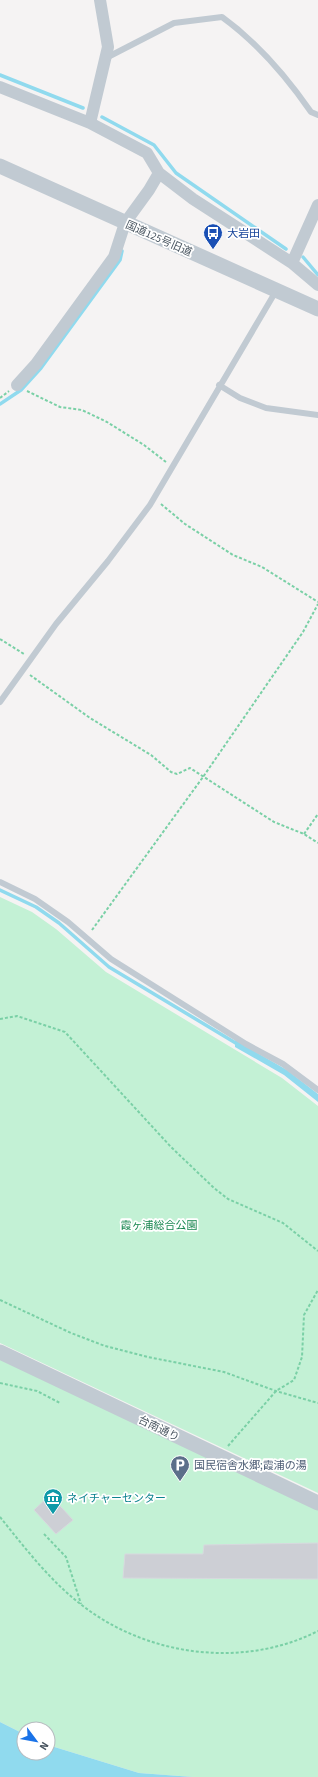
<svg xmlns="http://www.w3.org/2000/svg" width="318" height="1777" font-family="'Source Sans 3','Noto Sans JP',sans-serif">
<rect width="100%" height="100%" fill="#f5f3f3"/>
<path fill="#c3f1d5" d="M 0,897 L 32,912 L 56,929 L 106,972 L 282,1078 L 318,1106 L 318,1493 L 0,1343 Z
M 0,1356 L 318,1510 L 318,1777 L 193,1777 L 139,1773 L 48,1745 L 48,1729 L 24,1729 L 24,1734 L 0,1722 Z"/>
<path fill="#90daee" d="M 235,1040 L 287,1070 L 318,1094 L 318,1102 L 284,1075 L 235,1047 Z
M 0,1722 L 24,1734 L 24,1753 L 48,1753 L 48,1745 L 139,1773 L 193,1777 L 0,1777 Z"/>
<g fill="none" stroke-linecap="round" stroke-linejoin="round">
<path stroke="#90daee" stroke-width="3.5" d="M 0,75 L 83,108
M 102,117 L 154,145 L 176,173 L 286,249
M 303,257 L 318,275
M 0,404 L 21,390 L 41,368 L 120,260 L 122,251
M 0,890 L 36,907 L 59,923 L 109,967 L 239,1045"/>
</g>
<path fill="#cdcfd5" stroke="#d7d9de" d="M 50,1495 L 73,1520 L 56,1534 L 34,1510 Z
M 318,1543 L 318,1579 L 123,1578 L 125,1554 L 203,1554 L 204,1545 Z"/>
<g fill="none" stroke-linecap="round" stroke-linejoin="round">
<path stroke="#7ad0a6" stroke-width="2" stroke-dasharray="3 2" stroke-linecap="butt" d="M 27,391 L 60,407 L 82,410 L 107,422 L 144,445 L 166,462
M 0,398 L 9,391
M 161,504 L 185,524 L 233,555 L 262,567 L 318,602
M 0,639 L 24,654
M 30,675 L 90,718 L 151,755 L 171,772 L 177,774 L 190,768 L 274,822 L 304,834 L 318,843
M 304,834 L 318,814
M 92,930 L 203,777 L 303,632 L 318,604
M 0,1019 L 17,1016 L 65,1032 L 171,1147 L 214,1188 L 228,1199 L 283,1223 L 318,1251
M 0,1300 L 71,1333 L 105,1346 L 148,1357 L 224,1372 L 276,1391 L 318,1403
M 0,1383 L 37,1391 L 60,1403
M 228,1446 L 276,1391 L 294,1380 L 302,1357 L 304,1315 L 318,1290
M 0,1517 C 25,1548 51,1582 83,1606 C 148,1656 243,1669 318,1631
M 44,1534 L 66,1557 L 81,1604"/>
<path stroke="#c1cad2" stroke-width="6" d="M 106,58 L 174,23 L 222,17 C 258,43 286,76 311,112 L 318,115
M 219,385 L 240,398 L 266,408 L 318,415
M 0,702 L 56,624 L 108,561 L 150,505 L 276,291
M 0,882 L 35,899 L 68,922 L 111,959 L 246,1044 L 283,1064 L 318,1090"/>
<path stroke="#c1cad2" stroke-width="12" d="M 0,87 L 90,123 L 147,153 L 159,173 L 193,199 L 292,263 L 318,285
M 90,123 L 108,47 L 100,0
M 292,263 L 318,205
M 17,385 L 36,364 L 114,257 L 125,223 L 149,190 L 159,173"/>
<path stroke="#c1cad2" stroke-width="15" d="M 0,166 L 318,309
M 0,1352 L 318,1503"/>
</g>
<defs>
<g id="bus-pin" transform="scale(1)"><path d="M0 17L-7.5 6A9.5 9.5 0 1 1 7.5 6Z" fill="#1a4fb4" stroke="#fff"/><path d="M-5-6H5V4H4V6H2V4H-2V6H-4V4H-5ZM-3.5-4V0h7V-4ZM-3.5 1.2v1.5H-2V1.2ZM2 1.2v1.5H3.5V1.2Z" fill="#fff"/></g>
<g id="parking-pin" transform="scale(1)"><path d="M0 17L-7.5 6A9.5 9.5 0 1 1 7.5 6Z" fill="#5c6f8a" stroke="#fff"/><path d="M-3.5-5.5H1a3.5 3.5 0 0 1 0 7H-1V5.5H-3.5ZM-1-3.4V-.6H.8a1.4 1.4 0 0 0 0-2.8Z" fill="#fff"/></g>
<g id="museum-pin" transform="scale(1)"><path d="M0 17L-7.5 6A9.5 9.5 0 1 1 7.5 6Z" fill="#0f9aa8" stroke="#fff"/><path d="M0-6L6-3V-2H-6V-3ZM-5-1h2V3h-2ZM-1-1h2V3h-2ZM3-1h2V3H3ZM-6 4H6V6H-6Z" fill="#fff"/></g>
</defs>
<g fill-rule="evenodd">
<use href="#bus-pin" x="213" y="233"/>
<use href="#parking-pin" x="180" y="1465"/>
<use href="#museum-pin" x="53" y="1498"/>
</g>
<g text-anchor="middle" stroke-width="3.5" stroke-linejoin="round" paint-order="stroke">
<g font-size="11" fill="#164399" stroke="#fff" text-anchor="start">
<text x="227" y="237">大岩田</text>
</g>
<g font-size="11" fill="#4a5661" stroke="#fff">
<text transform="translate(159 238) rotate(24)" y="4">国道125号旧道</text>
<text transform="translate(159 1428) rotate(26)" y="4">台南通り</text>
</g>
<g font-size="11" fill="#17864f" stroke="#fff">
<text x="159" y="1229">霞ヶ浦総合公園</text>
</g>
<g font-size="11" fill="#4e5e75" stroke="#fff" text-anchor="start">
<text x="194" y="1469">国民宿舎水郷;霞浦の湯</text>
</g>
<g font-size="11" fill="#0d838f" stroke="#fff" text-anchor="start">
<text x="67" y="1502">ネイチャーセンター</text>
</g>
</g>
<g transform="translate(36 1741) rotate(122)"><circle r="19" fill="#ffffff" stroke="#b7bbc0"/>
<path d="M0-3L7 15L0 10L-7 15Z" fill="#1a73e8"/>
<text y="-6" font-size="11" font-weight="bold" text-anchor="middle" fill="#4a5661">N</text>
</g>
</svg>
